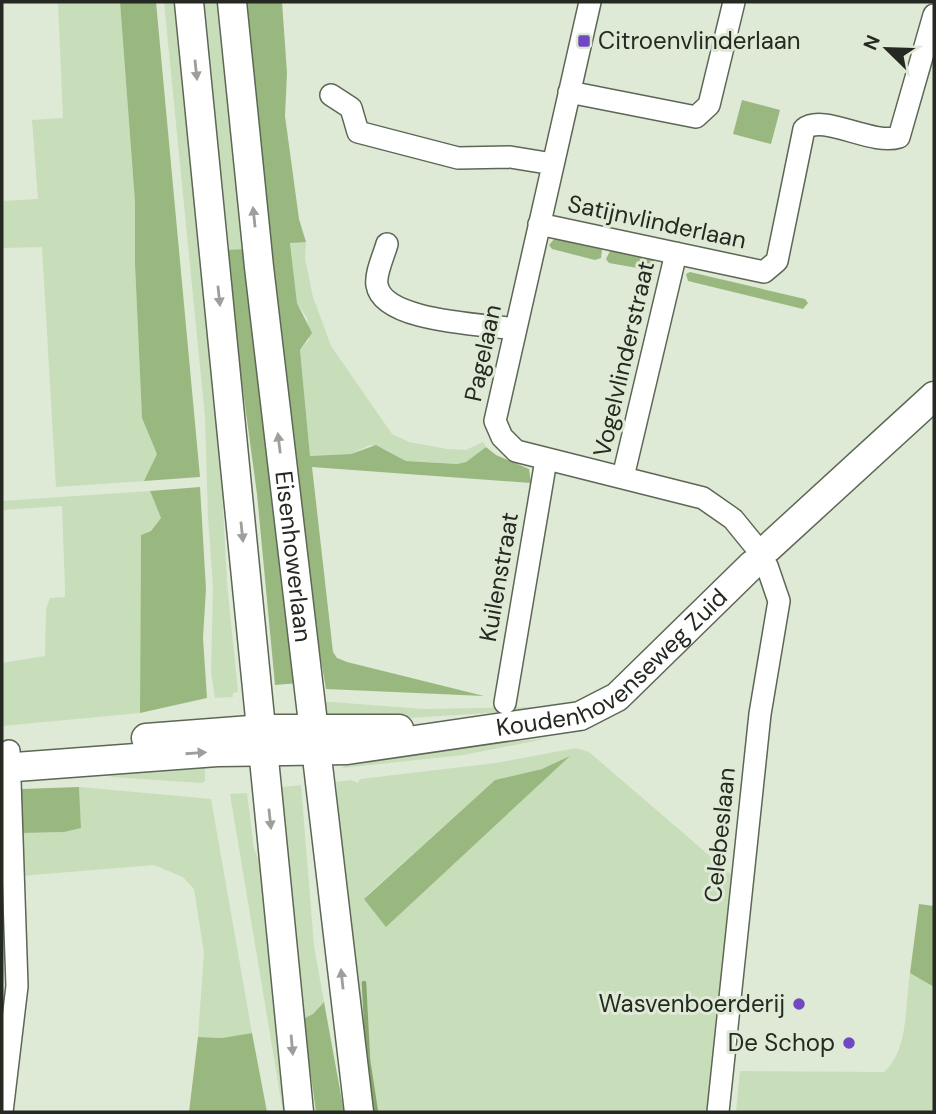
<svg xmlns="http://www.w3.org/2000/svg" width="936" height="1114" font-family="'DM Sans',sans-serif">
<rect width="100%" height="100%" fill="#deead5"/>
<path fill="#c8ddb9" fill-rule="evenodd" d="M 58,2 L 120,2 L 135,202 L 135,264 L 142,418 L 158,454 L 144,481 L 56,487 L 42,247 L 2,248 L 2,201 L 38,199 L 32,120 L 63,118 Z
M 164,2 L 176,2 L 219,433 L 227,583 L 238,692 L 233,693 L 233,697 L 215,698 L 211,672 L 213,587 L 208,517 L 205,417 Z
M 199,2 L 217,2 L 246,249 L 224,250 Z
M 290,242 L 306,242 L 305,259 L 313,297 L 331,346 L 392,434 L 409,442 L 447,449 L 466,450 L 483,442 L 486,447 L 466,462 L 457,464 L 406,461 L 385,449 L 370,445 L 351,454 L 310,456 L 300,350 L 309,340 L 307,318 L 297,303 Z
M 150,491 L 161,518 L 151,531 L 141,535 L 140,713 L 2,726 L 2,663 L 45,656 L 46,609 L 50,598 L 65,597 L 65,588 L 62,506 L 2,510 L 2,501 Z
M 319,701 L 423,709 L 542,707 L 541,710 L 341,722 L 329,718 Z
M 550,738 L 463,755 L 342,768 C 359,751 516,742 550,738 Z
M 576,748 L 589,752 L 732,875 L 708,1112 L 372,1112 L 348,944 L 336,782 L 351,780 L 358,783 L 360,779 L 496,763 ZM 567,758 L 364,898 L 495,780 L 542,769 Z
M 205,762 L 205,781 L 202,783 L 112,777 L 94,768 Z
M 301,785 L 314,946 L 324,1002 L 313,1014 L 303,1019 L 275,788 Z
M 79,787 L 211,799 L 252,1033 L 222,1038 L 198,1037 L 204,953 L 194,889 L 183,877 L 154,865 L 21,876 L 22,833 L 64,832 L 81,827 Z
M 247,793 L 254,849 L 269,884 L 292,1112 L 283,1112 L 230,794 Z
M 910,973 L 934,987 L 934,1112 L 736,1112 L 740,1071 L 884,1072 C 909,1051 905,1003 910,973 Z"/>
<path fill="#99b87f" d="M 120,2 L 156,2 L 200,477 L 144,481 L 157,454 L 142,418 L 135,264 L 135,202 Z
M 243,2 L 282,2 L 287,73 L 285,116 L 299,219 L 306,242 L 290,243 L 297,303 L 312,333 L 300,350 L 310,456 L 351,454 L 376,445 L 406,461 L 457,464 L 466,462 L 486,447 L 496,455 L 529,469 L 531,483 L 312,467 L 333,652 L 337,658 L 347,662 L 484,696 L 326,689 L 302,551 Z
M 742,100 L 780,110 L 771,144 L 733,134 Z
M 556,237 L 599,247 L 602,250 L 601,258 L 595,260 L 552,249 L 549,245 Z
M 246,249 L 299,683 L 275,685 L 257,494 L 224,250 Z
M 611,249 L 654,259 L 654,271 L 609,263 L 606,259 Z
M 690,272 L 805,299 L 808,303 L 803,309 L 688,281 L 686,274 Z
M 200,487 L 206,589 L 203,638 L 207,698 L 140,713 L 141,535 L 151,531 L 161,518 L 150,491 Z
M 570,756 L 386,927 L 364,899 L 495,780 L 542,769 Z
M 79,787 L 81,828 L 64,832 L 22,833 L 22,789 Z
M 919,904 L 934,906 L 934,987 L 910,973 Z
M 324,1002 L 344,1112 L 316,1112 L 303,1019 L 313,1014 Z
M 252,1033 L 267,1112 L 189,1112 L 198,1037 L 222,1038 Z"/>
<g fill="none" stroke-linecap="round" stroke-linejoin="round">
<path stroke="#87a66d" stroke-width="4.5" d="M 364,983 L 368,1060 L 376,1112"/>
<g stroke="#5c6755" stroke-width="24">
<path id="minor" d="M 590,2 L 495,421 L 502,437 L 516,451 L 703,498 L 733,519 L 755,546
M 569,92 L 696,117 L 709,105 L 734,2
M 331,95 L 351,108 L 358,132 L 458,158 L 510,157 L 553,164
M 539,224 L 764,272 L 777,261 L 804,129 C 823,113 872,146 899,137 L 934,15
M 387,244 C 384,255 375,274 377,285 C 383,322 483,324 514,329
M 623,477 L 676,253
M 505,703 L 546,460
M 2,1112 L 17,986 L 9,751
M 718,1112 L 760,714 L 779,601 L 767,566"/>
</g>
<g stroke="#5c6755" stroke-width="31">
<g id="major">
<path d="M 189,2 L 299,1112"/>
<path id="s1" d="M 232,2 L 259,267 L 359,1112"/>
<path d="M 768,548 L 934,396"/>
<path d="M 146,738 L 262,729 L 399,729"/>
<path id="s2" d="M 2,768 L 217,752 L 347,750 L 580,716 L 617,697 L 752,565"/>
</g>
</g>
<use href="#minor" stroke="#fff" stroke-width="21"/>
<use href="#major" stroke="#fff" stroke-width="28"/>
</g>
<defs><path id="oneway-solid" d="M-6-.8H1V-3.2L6.5 0L1 3.2V.8H-6Z" transform="scale(1.75)"/></defs>
<g fill="#9d9f9b">
<use href="#oneway-solid" transform="translate(196 70) rotate(84)"/>
<use href="#oneway-solid" transform="translate(254 217) rotate(-96)"/>
<use href="#oneway-solid" transform="translate(219 296) rotate(84)"/>
<use href="#oneway-solid" transform="translate(279 443) rotate(-97)"/>
<use href="#oneway-solid" transform="translate(242 532) rotate(84)"/>
<use href="#oneway-solid" transform="translate(196 753) rotate(-4)"/>
<use href="#oneway-solid" transform="translate(270 819) rotate(84)"/>
<use href="#oneway-solid" transform="translate(342 979) rotate(-96)"/>
<use href="#oneway-solid" transform="translate(292 1045) rotate(85)"/>
</g>
<g fill="#7148c1" stroke="#deead5" stroke-width="2.5">
<rect x="577" y="34" width="14" height="14" rx="3.5"/>
<circle cx="799" cy="1004" r="7"/>
<circle cx="849" cy="1043" r="7"/>
</g>
<g text-anchor="middle" stroke-width="6" stroke-linejoin="round" paint-order="stroke">
<g font-size="24" fill="#252921" stroke="#deead5" text-anchor="end">
<text x="598" y="49" text-anchor="start">Citroenvlinderlaan</text>
<text x="785" y="1012">Wasvenboerderij</text>
<text x="835" y="1051">De Schop</text>
</g>
<g font-size="24" fill="#252921" stroke="#deead5">
<text transform="translate(657 222) rotate(12)" y="8">Satijnvlinderlaan</text>
<text transform="translate(483 353) rotate(-78)" y="8">Pagelaan</text>
<text transform="translate(624 359) rotate(-77)" y="8">Vogelvlinderstraat</text>
<text dy="8" stroke="none"><textPath href="#s1" startOffset="558">Eisenhowerlaan</textPath></text>
<text transform="translate(499 577) rotate(-80)" y="8">Kuilenstraat</text>
<text dy="8" stroke="none"><textPath href="#s2" startOffset="634">Koudenhovenseweg Zuid</textPath></text>
<text transform="translate(720 835) rotate(-84)" y="8">Celebeslaan</text>
</g>
</g>
<rect width="936" height="1114" fill="none" stroke="#252921" stroke-width="7"/>
<g transform="translate(887 49) rotate(293)" stroke="#deead5" stroke-width="5" paint-order="stroke">
<path d="M0-5L12 26L0 18L-12 26Z" fill="#252921"/>
<text y="-10" font-size="19" font-weight="bold" text-anchor="middle" fill="#252921">N</text>
</g>
</svg>
